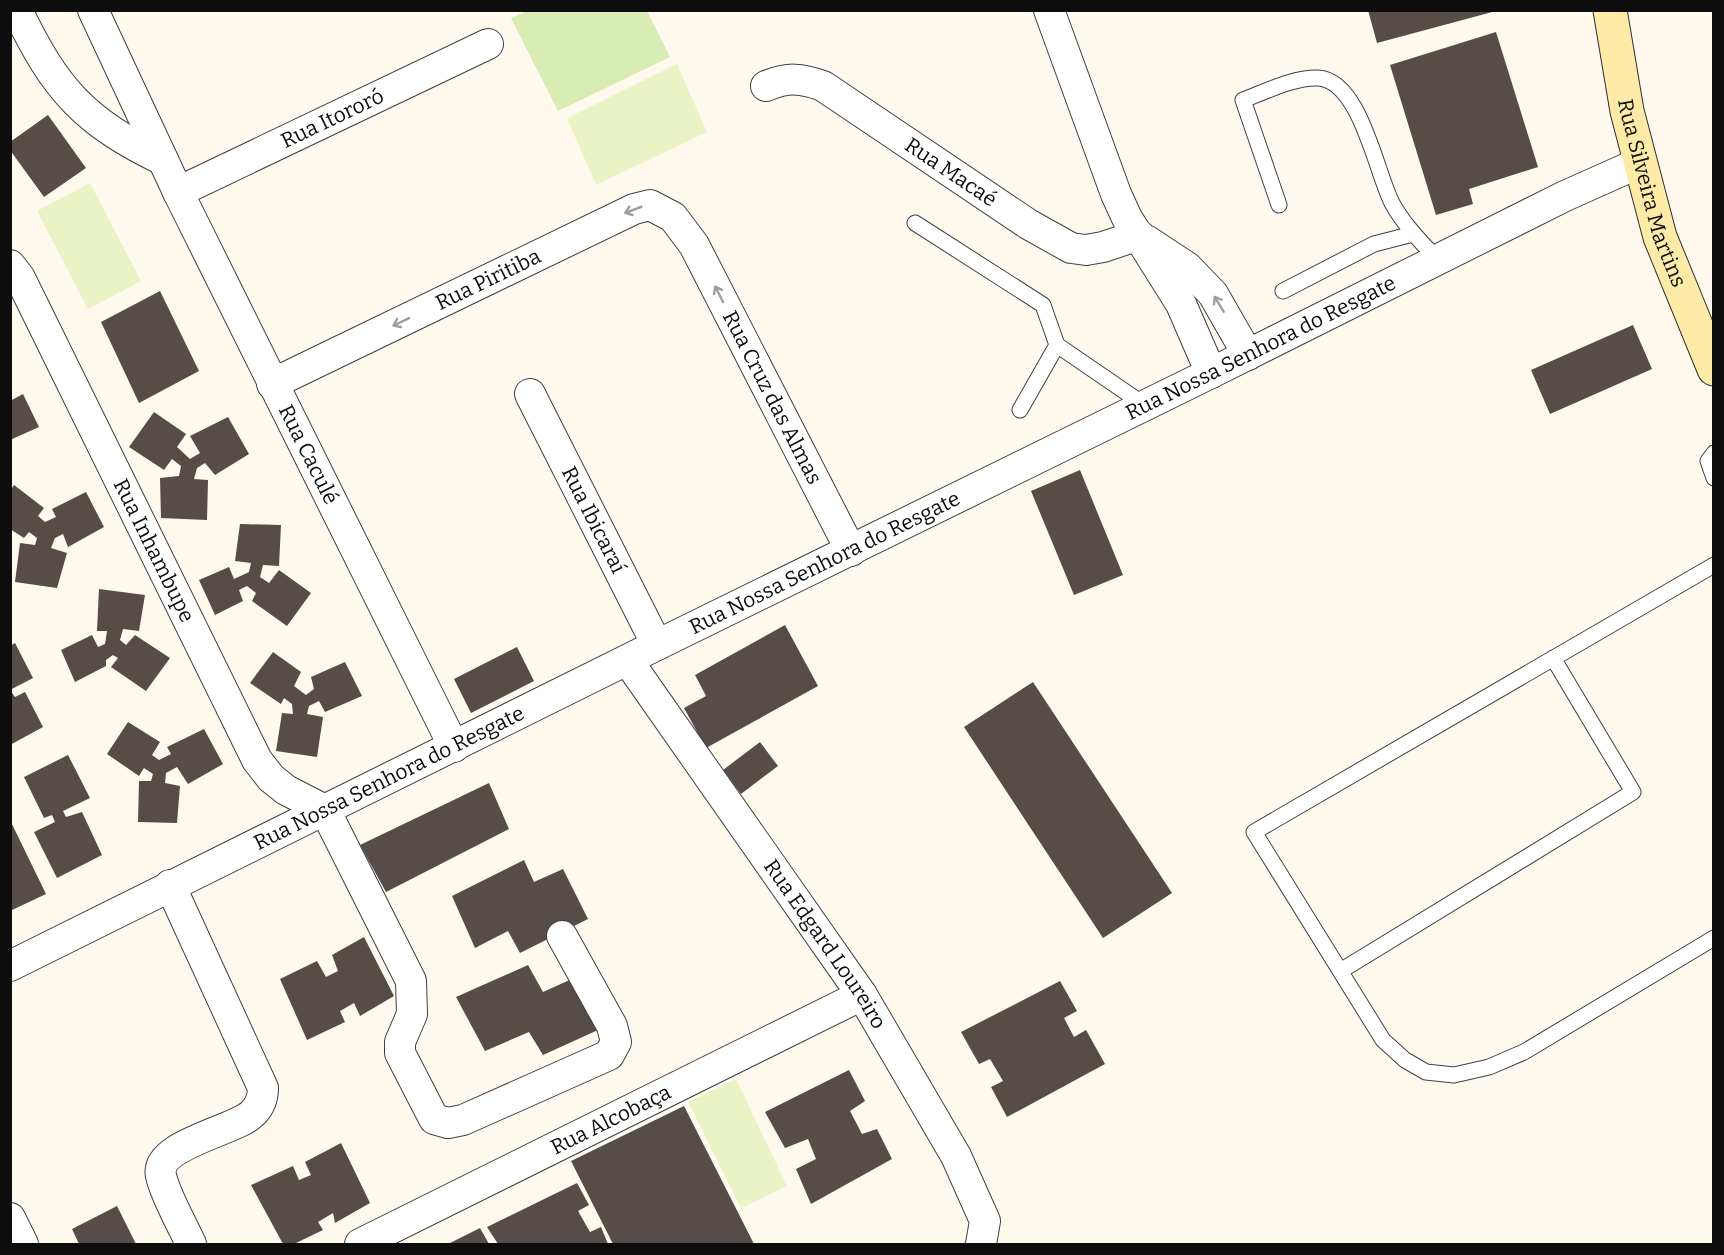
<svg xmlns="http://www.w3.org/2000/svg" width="1724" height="1255" font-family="Bitter,serif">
<rect width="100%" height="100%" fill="#fff9ed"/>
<path fill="#d8ecb3" d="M 527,11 L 647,11 L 670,57 L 558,111 L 511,18 Z"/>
<path fill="#e9f3c6" d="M 677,64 L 707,132 L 596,185 L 567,118 Z
M 90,183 L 141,281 L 88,309 L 37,211 Z
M 736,1079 L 787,1186 L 741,1208 L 688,1102 Z"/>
<path fill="#564c48" d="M 1368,10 L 1496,10 L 1496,11 L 1377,43 Z
M 1496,32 L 1538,167 L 1469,189 L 1473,204 L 1436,215 L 1390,65 Z
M 48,115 L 86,168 L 44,197 L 10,150 L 10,142 Z
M 160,291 L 199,371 L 139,403 L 101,322 Z
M 1633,325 L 1652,369 L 1550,414 L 1531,370 Z
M 23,394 L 39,427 L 10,440 L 10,401 Z
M 154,412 L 186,434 L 177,447 L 190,459 L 200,453 L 190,436 L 228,417 L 249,454 L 215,475 L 205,463 L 197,468 L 194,479 L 208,480 L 207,520 L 161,518 L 160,478 L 179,476 L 181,466 L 172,459 L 164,470 L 129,447 Z
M 1080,470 L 1123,575 L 1074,595 L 1031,491 Z
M 14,485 L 44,508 L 38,516 L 45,522 L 56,517 L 52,509 L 86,492 L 104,527 L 68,547 L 63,534 L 55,538 L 51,548 L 67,553 L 57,588 L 15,582 L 20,543 L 35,545 L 37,538 L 29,532 L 24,538 L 10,529 L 10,491 Z
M 240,524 L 281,525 L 279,566 L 263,565 L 260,577 L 269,583 L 279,570 L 311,593 L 287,626 L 252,601 L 256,593 L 247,586 L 239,590 L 243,601 L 215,615 L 199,580 L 229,567 L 234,579 L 249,572 L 251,563 L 235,561 Z
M 99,589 L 145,595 L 139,631 L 123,629 L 120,640 L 126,645 L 135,635 L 170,658 L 146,691 L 111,667 L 118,658 L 113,655 L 106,660 L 106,666 L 75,682 L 61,650 L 92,635 L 98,647 L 105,644 L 107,631 L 97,631 Z
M 785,625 L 818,686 L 706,748 L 684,708 L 706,696 L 695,675 Z
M 15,643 L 33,678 L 10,690 L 10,646 Z
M 517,647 L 534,681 L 471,713 L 454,679 Z
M 273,652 L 301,672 L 294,686 L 306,695 L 314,689 L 311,677 L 345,662 L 362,696 L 325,712 L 319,701 L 309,706 L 307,714 L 323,717 L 317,757 L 276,751 L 282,713 L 293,714 L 292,704 L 284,698 L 281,704 L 250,683 Z
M 1033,682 L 1172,893 L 1103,938 L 964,727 Z
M 10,690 L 15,697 L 25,692 L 43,727 L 10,745 Z
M 128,722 L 160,742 L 152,755 L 159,760 L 171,754 L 167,747 L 204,729 L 223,764 L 188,784 L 177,767 L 166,773 L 165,783 L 180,786 L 177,823 L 138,822 L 139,781 L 151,781 L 153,774 L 144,768 L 139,776 L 107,754 Z
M 760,742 L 778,766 L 741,794 L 723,770 Z
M 68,755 L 90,798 L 63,811 L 66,817 L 82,812 L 102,855 L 57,878 L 34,832 L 55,822 L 52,815 L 44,818 L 24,777 Z
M 489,783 L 509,829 L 386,892 L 360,845 Z
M 10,820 L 46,894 L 10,911 Z
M 524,860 L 534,882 L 563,869 L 588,919 L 520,953 L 508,931 L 475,948 L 452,896 Z
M 364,937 L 394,996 L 360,1016 L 354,1003 L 340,1011 L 345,1022 L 307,1040 L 280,979 L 317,961 L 326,977 L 338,971 L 332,955 Z
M 528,965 L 543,992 L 574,978 L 598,1030 L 543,1055 L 529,1032 L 485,1051 L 456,997 Z
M 1060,981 L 1077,1011 L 1064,1018 L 1074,1037 L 1086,1030 L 1105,1064 L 1007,1117 L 991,1087 L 1003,1081 L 990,1059 L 979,1064 L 961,1032 Z
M 849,1070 L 865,1101 L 850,1111 L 862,1134 L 877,1129 L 892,1159 L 811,1204 L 796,1169 L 816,1159 L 808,1139 L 785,1148 L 765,1112 Z
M 684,1106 L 754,1244 L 613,1244 L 571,1161 Z
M 341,1143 L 370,1203 L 335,1223 L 333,1213 L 318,1222 L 323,1230 L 294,1244 L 283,1244 L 251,1185 L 293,1166 L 299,1180 L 311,1175 L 305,1162 Z
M 577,1183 L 589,1205 L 578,1211 L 590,1232 L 601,1227 L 608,1244 L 498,1244 L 487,1227 Z
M 117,1206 L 136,1244 L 79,1244 L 72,1229 Z
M 480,1228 L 489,1244 L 448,1244 Z"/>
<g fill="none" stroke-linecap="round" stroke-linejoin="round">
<g stroke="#404040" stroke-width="17">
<path id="lane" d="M 1279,205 L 1243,100 C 1265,92 1294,77 1318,78 C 1360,80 1376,172 1392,203 C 1404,225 1421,242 1438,260
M 915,223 L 1043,305 L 1057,345 L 1020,410
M 1283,291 L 1374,244 L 1413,234
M 1057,345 L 1146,406
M 1714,453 L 1708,461 L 1714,478
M 1714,565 L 1254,832 L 1383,1040 L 1405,1060 L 1426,1072 L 1454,1075 L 1489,1067 L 1524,1052 L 1714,938
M 1342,970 L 1633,792 L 1553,658"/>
</g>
<g stroke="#404040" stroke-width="32">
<g id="street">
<path d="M 17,10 C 55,89 84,122 163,160"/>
<path id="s1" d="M 93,10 L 178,192 L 454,747"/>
<path d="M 1049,10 L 1116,194 L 1127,218 L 1181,304 L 1211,373"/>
<path id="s2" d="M 766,86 C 788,77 801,78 823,86 L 1028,224 L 1071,248 L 1086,250 L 1103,247 L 1139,235"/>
<path id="s3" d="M 178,192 L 488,44"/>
<path d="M 1146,240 L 1187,267 L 1213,294 L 1248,355"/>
<path id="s4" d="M 10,265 L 20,278 L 257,760 L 271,778 L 286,790 L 325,810 L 411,981 L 412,1014 L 400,1042 L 400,1053 L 434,1119 L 448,1123 L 463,1120 L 609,1055 L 616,1042 L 612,1026 L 562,936"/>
<path id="s5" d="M 272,384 L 634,209 L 650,205 L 673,217 L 694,245 L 851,551"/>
<path id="s6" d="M 530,394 L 657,645"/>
<path id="s7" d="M 628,661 L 862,995 L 956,1156 L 985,1221 L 981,1244"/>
<path d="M 170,885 L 263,1088 C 263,1097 260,1106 253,1113 C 236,1131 154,1144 161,1176 C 166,1197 182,1224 191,1244"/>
<path id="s8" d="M 10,966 L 657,645 L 1211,373 L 1565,196 L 1639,163"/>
<path d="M 10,1218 L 23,1244"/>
<path id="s9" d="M 360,1244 L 862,995"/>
</g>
</g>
<g stroke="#2f2f2f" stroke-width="35">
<g id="secondary">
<path id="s10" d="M 1610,10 L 1627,111 L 1660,237 L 1714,369"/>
</g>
</g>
<use href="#lane" stroke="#fff" stroke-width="15"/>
<use href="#street" stroke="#fff" stroke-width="30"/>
<use href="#secondary" stroke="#ffeba8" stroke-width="33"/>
</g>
<defs><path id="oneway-shaft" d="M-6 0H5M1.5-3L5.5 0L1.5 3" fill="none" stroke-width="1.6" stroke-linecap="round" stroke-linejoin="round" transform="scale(1.5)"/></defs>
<g stroke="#9e9e9e">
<use href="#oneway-shaft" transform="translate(633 210) rotate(159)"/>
<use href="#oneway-shaft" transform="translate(719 294) rotate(-117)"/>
<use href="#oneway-shaft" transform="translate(1219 304) rotate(-121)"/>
<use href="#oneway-shaft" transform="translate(401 322) rotate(154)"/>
</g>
<g text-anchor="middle" stroke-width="6" stroke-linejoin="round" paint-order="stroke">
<g font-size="21" fill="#0d0d0d" stroke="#fff">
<text dy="7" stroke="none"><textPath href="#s3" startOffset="171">Rua Itororó</textPath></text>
<text dy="7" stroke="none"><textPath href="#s2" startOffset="213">Rua Macaé</textPath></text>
<text dy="7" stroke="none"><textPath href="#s10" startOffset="188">Rua Silveira Martins</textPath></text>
<text dy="7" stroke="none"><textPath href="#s5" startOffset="240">Rua Piritiba</textPath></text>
<text dy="7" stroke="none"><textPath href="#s8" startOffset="1395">Rua Nossa Senhora do Resgate</textPath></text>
<text dy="7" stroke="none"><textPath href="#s5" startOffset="651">Rua Cruz das Almas</textPath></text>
<text dy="7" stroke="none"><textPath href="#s1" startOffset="494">Rua Caculé</textPath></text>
<text dy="7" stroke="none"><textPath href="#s6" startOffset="141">Rua Ibicaraí</textPath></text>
<text dy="7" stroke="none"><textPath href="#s4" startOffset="320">Rua Inhambupe</textPath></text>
<text dy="7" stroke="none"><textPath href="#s8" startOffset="909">Rua Nossa Senhora do Resgate</textPath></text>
<text dy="7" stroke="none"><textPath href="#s8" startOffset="423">Rua Nossa Senhora do Resgate</textPath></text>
<text dy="7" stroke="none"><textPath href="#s7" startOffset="345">Rua Edgard Loureiro</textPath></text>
<text dy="7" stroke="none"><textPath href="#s9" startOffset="280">Rua Alcobaça</textPath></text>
</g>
</g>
<rect width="1724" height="1255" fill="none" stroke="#0d0d0d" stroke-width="24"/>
</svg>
